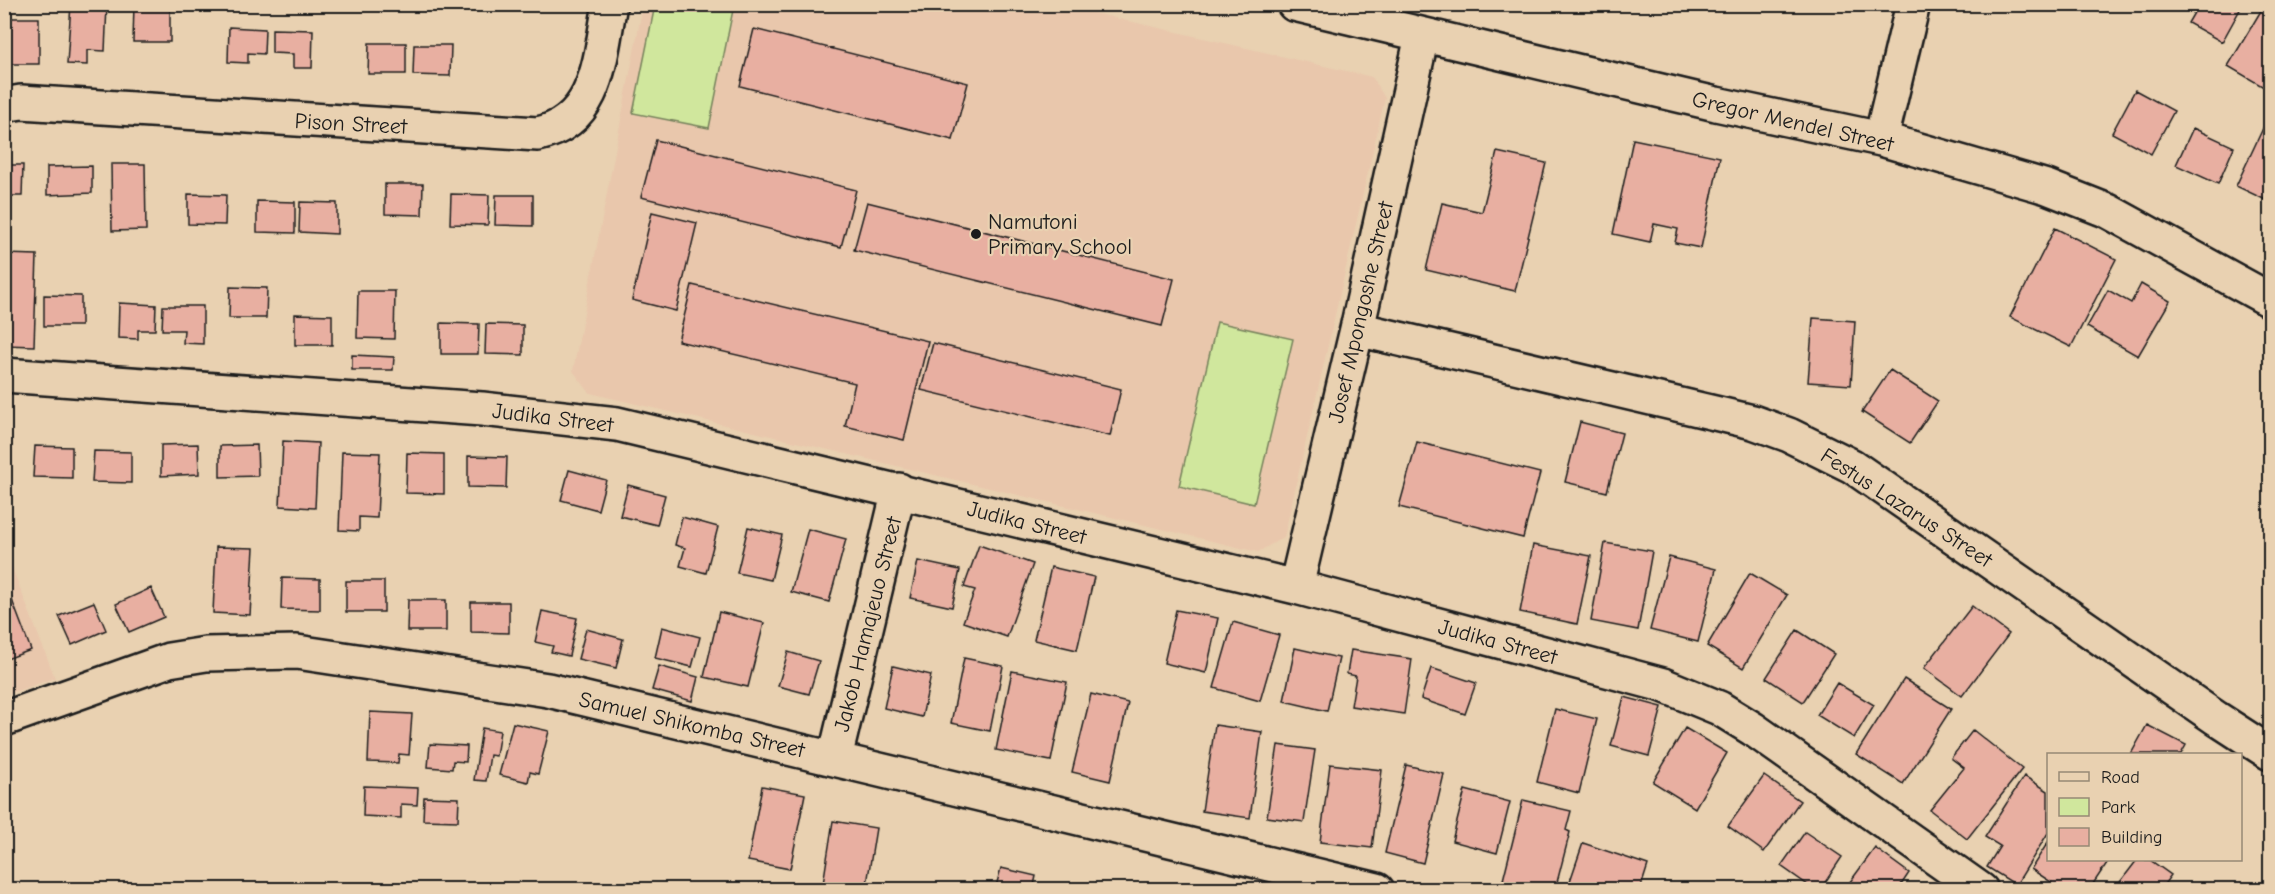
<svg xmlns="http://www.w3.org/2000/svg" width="2275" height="894" font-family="'Comic Neue',sans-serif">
<rect width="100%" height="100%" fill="#e9d1b1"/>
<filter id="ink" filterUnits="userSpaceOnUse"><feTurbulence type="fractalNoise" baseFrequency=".0167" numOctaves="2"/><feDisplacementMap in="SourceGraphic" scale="12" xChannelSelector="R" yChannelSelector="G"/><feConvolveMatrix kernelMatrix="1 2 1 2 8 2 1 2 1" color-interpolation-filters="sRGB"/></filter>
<g filter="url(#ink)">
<path fill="#e9c7ac" d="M 643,5 L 1059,5 L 1372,77 L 1385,98 L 1284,537 L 1258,552 L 590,393 L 573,371 Z
M 4,547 L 55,678 L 5,695 L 4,695 Z"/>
<path fill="#d0e79d" stroke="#76825c" stroke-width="1.5" d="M 655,5 L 734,5 L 709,128 L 633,113 Z
M 1217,322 L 1293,339 L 1254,504 L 1179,486 Z"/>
<path fill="#e8afa1" stroke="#1c1c1c" stroke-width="1.5" d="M 71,4 L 107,5 L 105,51 L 87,50 L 87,65 L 67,64 Z
M 134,4 L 170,5 L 170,42 L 133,42 Z
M 2199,4 L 2243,4 L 2222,42 L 2188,23 Z
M 2265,4 L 2270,4 L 2270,83 L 2267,89 L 2228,66 Z
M 4,18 L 39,18 L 39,64 L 4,64 Z
M 229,27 L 265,29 L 264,54 L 248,53 L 248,63 L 228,62 Z
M 272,29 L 313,30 L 312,68 L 293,68 L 293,54 L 272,53 Z
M 754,29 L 968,83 L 953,140 L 740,86 Z
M 369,43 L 406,43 L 406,74 L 368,74 Z
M 414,45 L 451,45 L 450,76 L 413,75 Z
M 2135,90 L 2174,111 L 2151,154 L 2112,133 Z
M 2265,124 L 2270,127 L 2270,202 L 2236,186 Z
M 2193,128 L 2234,147 L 2218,184 L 2176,165 Z
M 1633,139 L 1720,157 L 1701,248 L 1675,243 L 1678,229 L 1654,224 L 1650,242 L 1613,234 Z
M 656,140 L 856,190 L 841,247 L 641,197 Z
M 1497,152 L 1546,163 L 1515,291 L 1426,270 L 1442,203 L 1482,212 Z
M 111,164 L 145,164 L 146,230 L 112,231 Z
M 4,165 L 23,165 L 22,196 L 4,196 Z
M 92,166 L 92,193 L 47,195 L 47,167 Z
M 385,184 L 423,184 L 422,215 L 385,214 Z
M 188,194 L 226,195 L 225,225 L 188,224 Z
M 451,194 L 489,195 L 488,225 L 450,224 Z
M 496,195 L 533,195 L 533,226 L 495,225 Z
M 257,201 L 295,202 L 295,233 L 257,232 Z
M 300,202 L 337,203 L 337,234 L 299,232 Z
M 867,202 L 1174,279 L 1162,326 L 854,250 Z
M 652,212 L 697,223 L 676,311 L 632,300 Z
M 2055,228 L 2116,259 L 2071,347 L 2010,317 Z
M 4,254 L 37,255 L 34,346 L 4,345 Z
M 2141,284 L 2170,301 L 2138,356 L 2087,327 L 2108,290 L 2131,303 Z
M 692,285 L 928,341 L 904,440 L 845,426 L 855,383 L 678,341 Z
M 230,287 L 267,288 L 266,318 L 229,318 Z
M 358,291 L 395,291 L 394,339 L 357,338 Z
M 44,295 L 81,296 L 81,326 L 44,326 Z
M 119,303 L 156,305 L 155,330 L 138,330 L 138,339 L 118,338 Z
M 163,306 L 203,306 L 203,344 L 183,343 L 184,330 L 162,330 Z
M 295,314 L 332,315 L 332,345 L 295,345 Z
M 1813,318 L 1855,321 L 1851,385 L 1808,382 Z
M 441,323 L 479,324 L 478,354 L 441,354 Z
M 486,324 L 523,325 L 523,355 L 485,354 Z
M 933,343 L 1121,389 L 1110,436 L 921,390 Z
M 352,355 L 394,357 L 393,370 L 352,370 Z
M 1890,370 L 1938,401 L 1910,443 L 1862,412 Z
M 1580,422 L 1622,433 L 1607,492 L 1565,482 Z
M 283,441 L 318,443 L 315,508 L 280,506 Z
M 1417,442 L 1540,473 L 1523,538 L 1399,507 Z
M 198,444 L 199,474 L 161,476 L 161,445 Z
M 257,445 L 258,476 L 220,477 L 220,446 Z
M 35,446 L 72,447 L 72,478 L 33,477 Z
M 94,451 L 131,452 L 131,483 L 92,482 Z
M 342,452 L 380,453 L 377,518 L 359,517 L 359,531 L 339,530 Z
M 407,453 L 444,454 L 444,494 L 406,493 Z
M 468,456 L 507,457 L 506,488 L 468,487 Z
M 569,470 L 606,480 L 598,510 L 561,500 Z
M 628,485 L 665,495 L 657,525 L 620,516 Z
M 682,517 L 718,527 L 706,573 L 680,566 L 685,548 L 675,545 Z
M 748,527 L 782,535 L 771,580 L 737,573 Z
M 808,529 L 846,539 L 829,602 L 791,592 Z
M 1605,543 L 1652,551 L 1638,630 L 1591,621 Z
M 979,545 L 1033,564 L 1007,637 L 963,622 L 975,590 L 964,587 Z
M 1533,545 L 1591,556 L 1577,624 L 1520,612 Z
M 216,547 L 254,548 L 250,615 L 213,613 Z
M 1669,557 L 1716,569 L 1698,642 L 1650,630 Z
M 918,561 L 960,570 L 952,607 L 910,598 Z
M 1051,567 L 1094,577 L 1077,650 L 1034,640 Z
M 1750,573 L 1787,595 L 1743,668 L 1707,646 Z
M 282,578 L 320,579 L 320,610 L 281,609 Z
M 4,579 L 31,650 L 4,660 Z
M 346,581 L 384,581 L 384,612 L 346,612 Z
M 151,588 L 164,617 L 129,632 L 116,604 Z
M 408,600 L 446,600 L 446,631 L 407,631 Z
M 94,602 L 106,630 L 72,645 L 59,616 Z
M 471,602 L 509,602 L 509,633 L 471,632 Z
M 1972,606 L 2009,634 L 1962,696 L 1924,668 Z
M 1176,610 L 1218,618 L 1206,673 L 1164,663 Z
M 542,611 L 577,618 L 569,656 L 551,652 L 553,646 L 535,642 Z
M 719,612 L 764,623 L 748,687 L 704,677 Z
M 1233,622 L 1279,635 L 1260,701 L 1214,688 Z
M 662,627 L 700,637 L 692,667 L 655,658 Z
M 586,629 L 623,639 L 616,668 L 578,659 Z
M 1797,630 L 1834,654 L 1803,702 L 1766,678 Z
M 1295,648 L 1339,658 L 1327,711 L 1284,701 Z
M 1351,650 L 1412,659 L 1404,714 L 1351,706 L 1356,676 L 1347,674 Z
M 788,652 L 819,661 L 809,694 L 778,686 Z
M 964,658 L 1003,666 L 990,731 L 951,723 Z
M 659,666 L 698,677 L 692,701 L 652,690 Z
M 893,666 L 931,675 L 922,717 L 884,708 Z
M 1431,668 L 1476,683 L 1465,714 L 1421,699 Z
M 1012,671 L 1067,682 L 1051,761 L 996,750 Z
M 1904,679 L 1951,709 L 1903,784 L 1856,754 Z
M 1837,683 L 1874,705 L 1854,738 L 1817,715 Z
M 1091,694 L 1128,703 L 1110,781 L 1072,772 Z
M 1624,697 L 1662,707 L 1649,756 L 1611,746 Z
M 1555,709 L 1597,719 L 1579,793 L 1537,782 Z
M 370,712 L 412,714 L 409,755 L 399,754 L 398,763 L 368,762 Z
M 513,723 L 549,731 L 538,774 L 530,772 L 528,782 L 499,775 Z
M 1215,725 L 1262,732 L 1250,818 L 1202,811 Z
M 2147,725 L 2186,745 L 2181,754 L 2131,754 Z
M 482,728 L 500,731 L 496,756 L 490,755 L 486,781 L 474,780 Z
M 1685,728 L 1727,753 L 1695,808 L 1653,782 Z
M 1973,730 L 2022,769 L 1967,839 L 1930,810 L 1964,768 L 1951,758 Z
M 430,744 L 467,746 L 466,762 L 453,761 L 452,769 L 428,767 Z
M 1278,745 L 1315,750 L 1304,822 L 1267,817 Z
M 1330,764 L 1382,770 L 1372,848 L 1320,842 Z
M 1406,765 L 1444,774 L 1423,863 L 1385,853 Z
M 1764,776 L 1800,801 L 1764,852 L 1728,826 Z
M 2024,776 L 2048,791 L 2048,833 L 2016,885 L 1987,867 L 2000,846 L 1985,837 Z
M 364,786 L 418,788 L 417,805 L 401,804 L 401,818 L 363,816 Z
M 762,786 L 805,794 L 790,869 L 748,861 Z
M 1465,790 L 1510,802 L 1497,853 L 1452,841 Z
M 424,797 L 459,798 L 458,821 L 423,820 Z
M 1523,800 L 1571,811 L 1566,830 L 1570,832 L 1555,890 L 1540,890 L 1503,880 Z
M 833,821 L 876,828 L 866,890 L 823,884 Z
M 1805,832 L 1842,857 L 1820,890 L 1815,890 L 1781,866 Z
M 2048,842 L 2048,860 L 2109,860 L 2089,890 L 2046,890 L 2051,882 L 2031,869 Z
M 1583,843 L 1648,865 L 1640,890 L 1567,890 Z
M 1875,848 L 1909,873 L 1899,888 L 1901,890 L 1844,890 Z
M 2137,860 L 2150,860 L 2171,875 L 2160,890 L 2114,890 Z
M 1001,868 L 1036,876 L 1033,890 L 995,890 Z"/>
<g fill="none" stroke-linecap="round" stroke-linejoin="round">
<g stroke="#1c1c1c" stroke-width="38">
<path id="street" d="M 1294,4 L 1716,104 L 1881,139 L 2047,187 L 2108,211 L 2270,300
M 4,105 L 21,102 L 538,134 C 599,121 600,56 610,4
M 1881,139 L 1913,4
M 1357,329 L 1753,422 L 1789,435 L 1852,466 L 2216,718 L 2270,753
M 4,375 L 482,409 L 617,424 L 1296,587 L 1663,685 L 1719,708 L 1753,729 L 1981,890
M 1296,587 L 1357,329 L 1422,36
M 4,719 L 169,660 L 206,654 L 297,652 L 548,690 L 1377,890
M 835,758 L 899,490"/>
</g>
<use href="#street" stroke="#e9d1b1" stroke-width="33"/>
</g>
</g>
<circle fill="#1c1c1c" stroke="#e9d1b1" stroke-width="2" cx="976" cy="234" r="6"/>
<g text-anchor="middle" stroke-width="4.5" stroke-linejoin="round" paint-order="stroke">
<g font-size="22" fill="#1c1c1c" stroke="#e9d1b1">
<text transform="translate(1793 121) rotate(13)" y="8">Gregor Mendel Street</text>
<text transform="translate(351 123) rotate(3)" y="8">Pison Street</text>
<text transform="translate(1360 312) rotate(-77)" y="8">Josef Mpongoshe Street</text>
<text transform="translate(553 417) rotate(7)" y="8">Judika Street</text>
<text transform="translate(1907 507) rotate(33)" y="8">Festus Lazarus Street</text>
<text transform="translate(1027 522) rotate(14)" y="8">Judika Street</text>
<text transform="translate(867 624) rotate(-76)" y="8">Jakob Hamajeuo Street</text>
<text transform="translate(1498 641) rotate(15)" y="8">Judika Street</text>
<text transform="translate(692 724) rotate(13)" y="8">Samuel Shikomba Street</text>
</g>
<g font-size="22" fill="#1c1c1c" stroke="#e9d1b1" text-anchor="start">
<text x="988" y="229">Namutoni<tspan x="988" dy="25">Primary School</tspan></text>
</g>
</g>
<rect width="2275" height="894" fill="none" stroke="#e9d1b1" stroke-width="24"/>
<rect x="12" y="12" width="2251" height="870" fill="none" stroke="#1c1c1c" stroke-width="2" filter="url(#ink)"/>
<rect x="2047" y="753" width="195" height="108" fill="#e9d1b1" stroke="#978975" stroke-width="1.5"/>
<rect x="2059" y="772" width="30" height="9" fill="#e9d1b1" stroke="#978975" stroke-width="1.5"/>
<text x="2101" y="783" font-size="18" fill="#1c1c1c">Road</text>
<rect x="2059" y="798" width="30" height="18" fill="#d0e79d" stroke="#978975" stroke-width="1.5"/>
<text x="2101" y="813" font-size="18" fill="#1c1c1c">Park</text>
<rect x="2059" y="828" width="30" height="18" fill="#e8afa1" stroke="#978975" stroke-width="1.5"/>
<text x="2101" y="843" font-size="18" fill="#1c1c1c">Building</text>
</svg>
